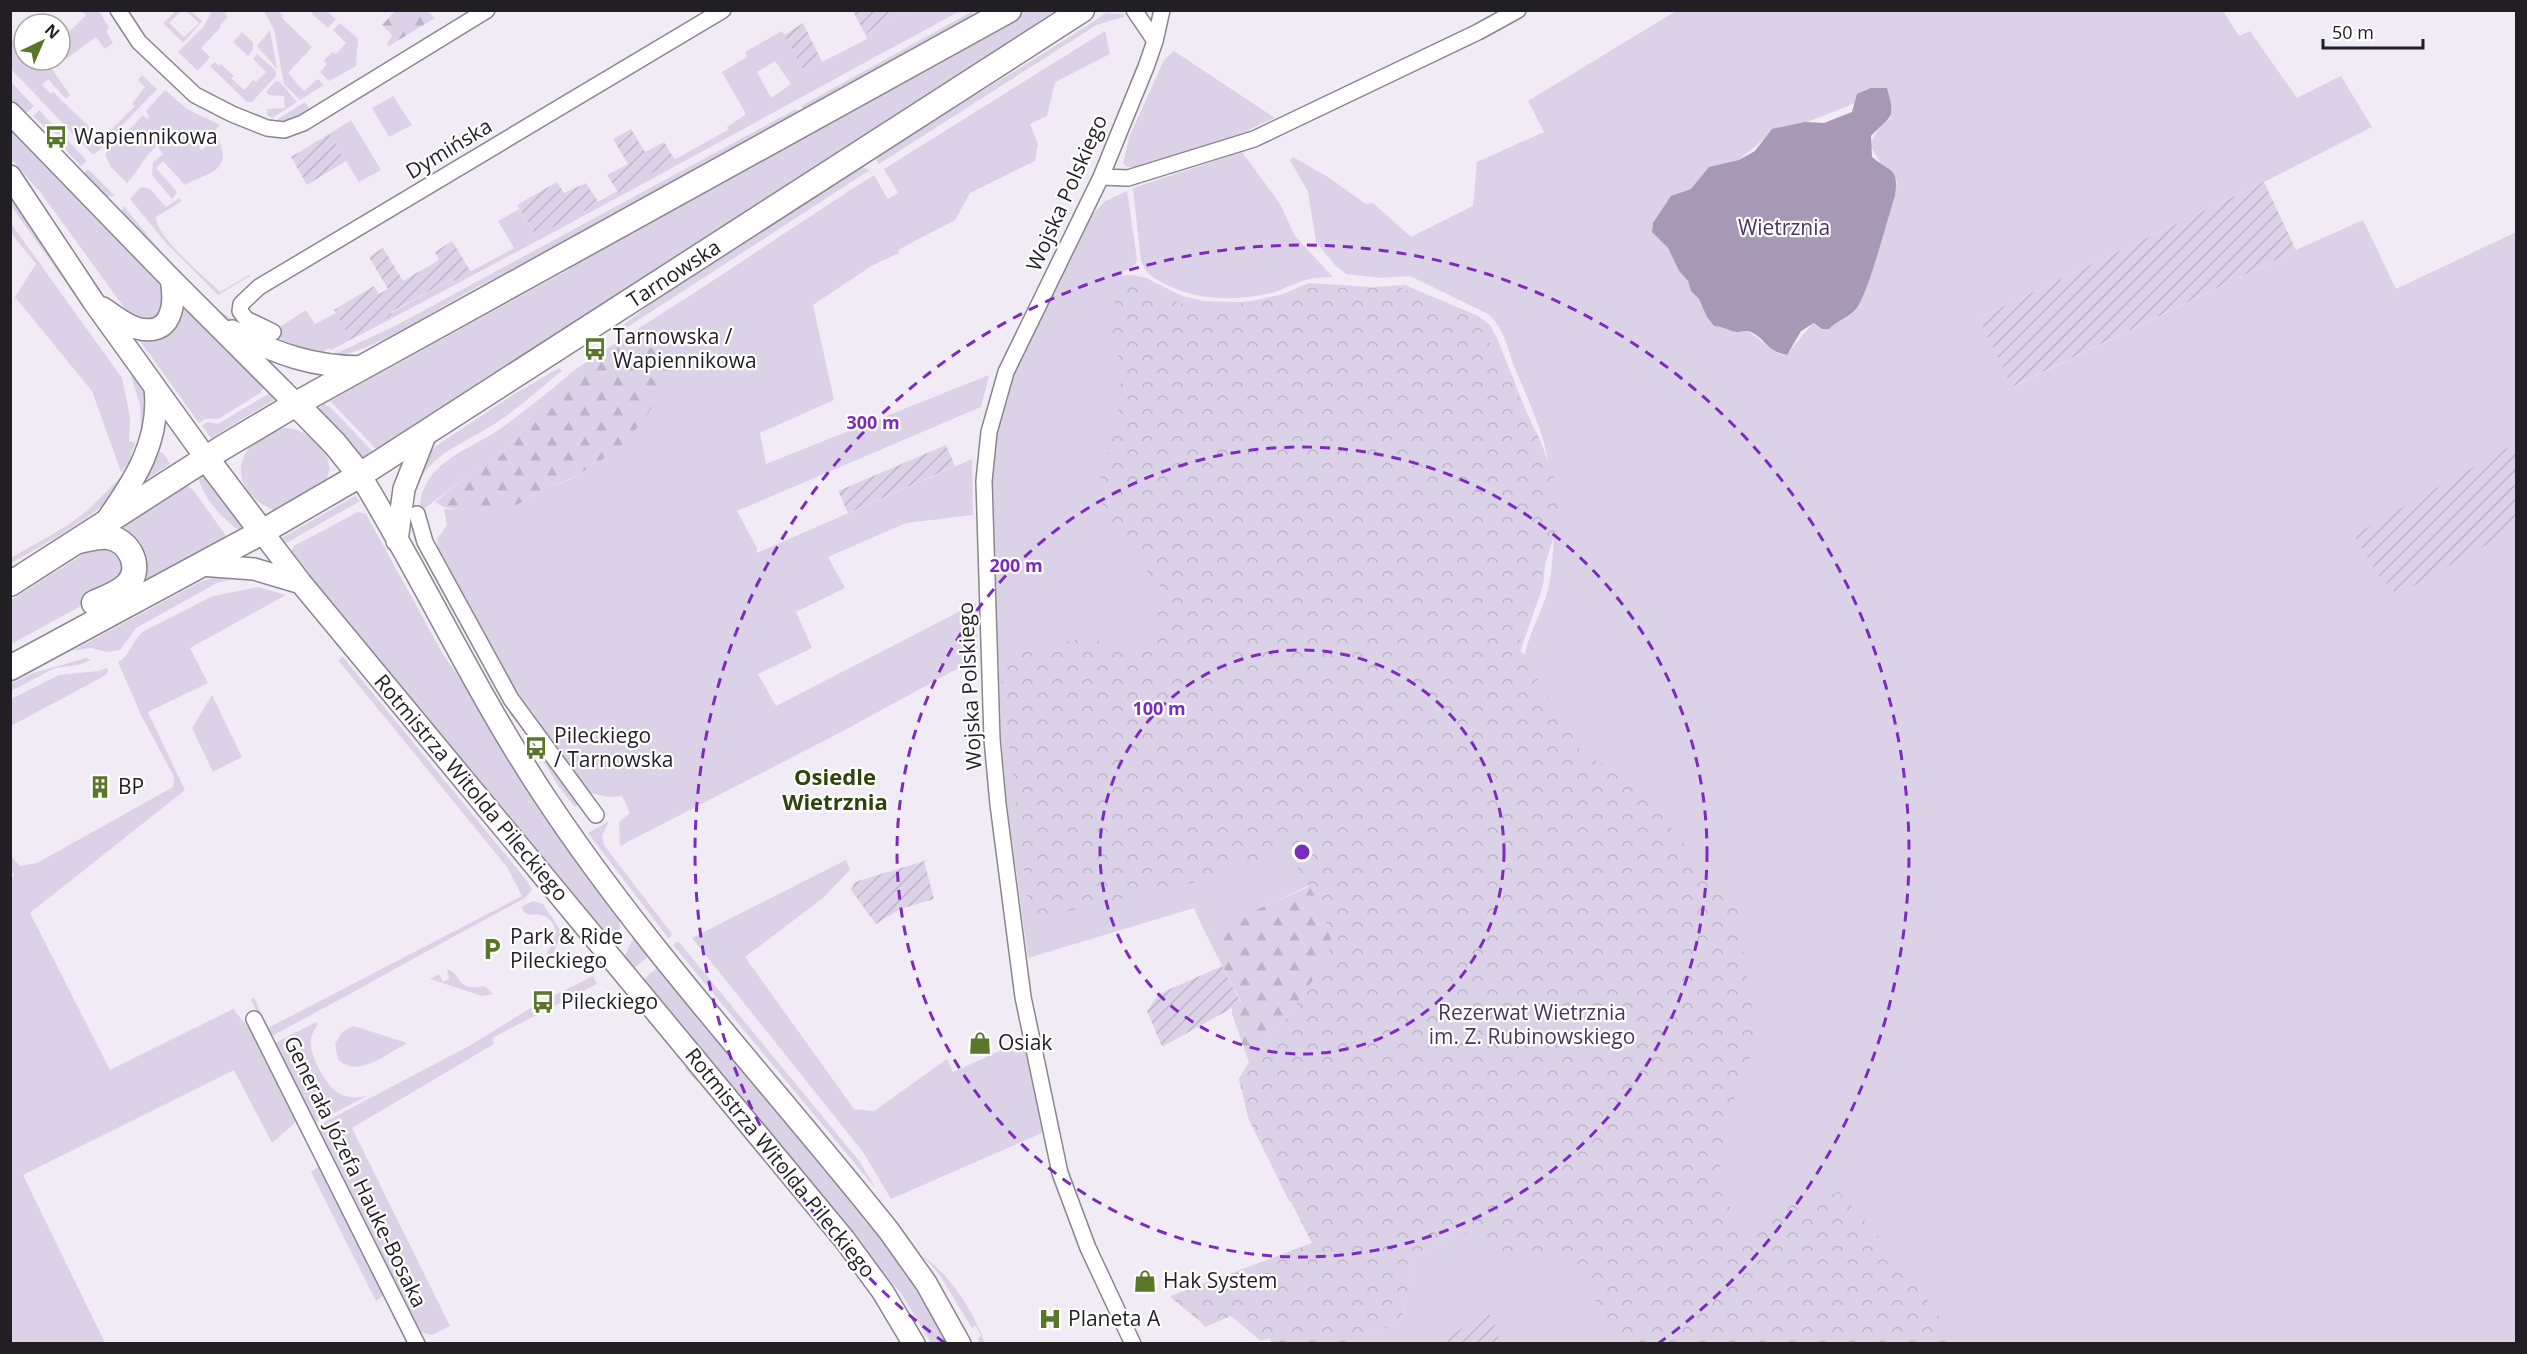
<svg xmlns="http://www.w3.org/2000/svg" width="2527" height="1354" font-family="'Open Sans',sans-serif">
<defs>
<pattern id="forest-firs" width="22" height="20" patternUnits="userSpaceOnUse" patternTransform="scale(1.5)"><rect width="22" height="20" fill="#dcd2e7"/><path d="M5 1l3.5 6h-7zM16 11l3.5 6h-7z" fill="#bcb4c6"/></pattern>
<pattern id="park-crowns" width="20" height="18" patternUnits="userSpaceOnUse" patternTransform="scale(1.5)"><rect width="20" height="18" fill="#dcd2e7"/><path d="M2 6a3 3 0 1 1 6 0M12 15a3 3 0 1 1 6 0" fill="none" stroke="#bcb4c6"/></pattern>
<pattern id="garden-furrows" width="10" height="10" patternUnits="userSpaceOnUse" patternTransform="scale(1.5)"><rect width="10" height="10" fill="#dcd2e7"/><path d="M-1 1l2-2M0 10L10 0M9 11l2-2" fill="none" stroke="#bcb4c6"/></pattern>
</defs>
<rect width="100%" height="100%" fill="#f0ebf5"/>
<path fill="#dcd2e7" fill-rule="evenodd" d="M 82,11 L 99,11 L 109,28 L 106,31 L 113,43 L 105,49 L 96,37 L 52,69 L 70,95 L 66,99 L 48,79 L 42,85 L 51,94 L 53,92 L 106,143 L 95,154 L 92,154 L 11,69 L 11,38 L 24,54 L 24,60 L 34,60 L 38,64 L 42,60 L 60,60 L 60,41 L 86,15 Z
M 176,11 L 181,11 L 169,23 L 184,37 L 199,23 L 186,11 L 191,11 L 202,21 L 183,43 L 163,23 Z
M 212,11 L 228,11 L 225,14 L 228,17 L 220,25 L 221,27 L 201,48 L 210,57 L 198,71 L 178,52 L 204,26 Z
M 264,11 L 278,11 L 283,15 L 281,17 L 312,47 L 288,73 L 304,91 L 318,79 L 324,85 L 300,100 L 284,84 L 274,29 Z
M 314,11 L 327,11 L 336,19 L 328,28 L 311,13 Z
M 904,11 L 907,15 L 915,11 L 960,11 C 751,124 543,240 331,350 L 329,348 L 322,353 L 302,349 L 272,335 L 275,330 L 306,310 L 315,324 L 336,313 L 392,314 L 391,313 L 451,279 L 453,281 L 514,248 L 498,221 L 519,209 L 536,236 L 728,130 L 727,127 L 746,114 L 722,72 L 747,57 L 745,52 L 782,31 L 804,71 L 867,39 L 865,34 ZM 775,61 L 791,84 L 771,98 L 757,72 Z
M 1026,11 L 1054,11 L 945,87 L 384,450 L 375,448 L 330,401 L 568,270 L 600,246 Z
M 1676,11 L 2223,11 L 2239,36 L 2250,31 L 2297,98 L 2341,76 L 2372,127 L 2264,182 L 1979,318 L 2013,387 L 2296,250 L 2363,220 L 2396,289 L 2516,232 L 2516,1343 L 1349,1343 L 1401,1322 L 1415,1257 L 1459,1230 L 1289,1201 L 1249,1120 L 1239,1079 L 1249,1062 L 1289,1015 L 1319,881 C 1281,898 1244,917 1205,932 L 1194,908 L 1028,958 L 1007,803 L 1001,735 L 993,481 L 998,428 L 1009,385 L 1087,221 L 1104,202 L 1127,191 L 1137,259 L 1135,265 L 1116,276 L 1133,275 L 1146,278 L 1182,296 L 1203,301 L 1241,302 L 1271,299 L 1309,283 L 1372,287 L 1405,285 L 1478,316 L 1490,325 L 1497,338 L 1534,431 L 1546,554 L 1543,586 L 1520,652 L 1525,654 C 1530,629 1546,606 1550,580 C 1557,535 1555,473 1540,430 C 1532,408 1523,387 1514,366 C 1507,346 1504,328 1488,314 L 1410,276 L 1380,278 L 1346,274 L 1335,265 L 1316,242 L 1308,192 L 1290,160 L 1293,157 L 1328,177 L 1366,204 L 1373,203 L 1411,237 L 1473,206 L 1477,162 L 1544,132 L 1528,101 ZM 1853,104 L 1893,108 L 1890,119 L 1879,127 L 1870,145 L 1881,164 L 1897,180 L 1895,196 C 1888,217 1867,299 1855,310 C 1847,318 1837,321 1829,329 L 1814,322 L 1786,355 L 1777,353 L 1748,331 L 1735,332 L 1691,291 L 1688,281 L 1679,271 L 1668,248 L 1652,232 L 1764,139 Z
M 971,12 L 974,15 L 946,35 L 806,114 L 801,106 Z
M 1106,13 L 1125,14 L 1124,17 L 1096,25 L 1084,33 L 879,164 L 876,160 L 878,156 C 953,107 1031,63 1106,13 Z
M 340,23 L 358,39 L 356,66 L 329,81 L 320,72 L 327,64 L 324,61 L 332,52 L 336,54 L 346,43 L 333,30 Z
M 270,30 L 277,69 L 257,46 Z
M 1105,31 L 1110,54 L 1055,82 L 1047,116 L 1030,124 L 1038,144 L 1035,161 L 970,193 L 955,220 L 898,250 L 899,253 L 873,265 L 813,305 L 834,400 L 760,433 L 766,464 L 989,375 L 981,407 L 737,511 L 757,548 L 757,553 L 972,459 L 973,515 L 906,523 L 828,557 L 845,588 L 796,612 L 812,648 L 758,674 L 776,706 L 976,603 L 977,662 L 964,665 L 843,731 L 620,846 L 619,822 L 630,813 L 622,796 L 608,797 L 589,793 L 527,712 L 438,547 L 437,539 L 447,525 L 444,509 L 482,510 L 491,514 L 530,499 L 550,484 C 566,489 610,452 624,443 L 648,349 L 636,330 C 716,280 794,226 874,175 L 888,199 L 898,193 L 884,169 Z
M 242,32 L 253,42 L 253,50 L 248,56 L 233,42 Z
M 1174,51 L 1275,118 L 1252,128 L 1246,133 L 1136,168 L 1127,167 L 1123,163 L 1130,135 L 1164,60 Z
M 257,54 L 275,70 L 276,76 L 252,102 L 247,102 L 210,66 L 215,62 L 219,66 L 221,64 L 234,76 L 231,78 L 244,90 L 253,80 L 256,82 L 266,72 L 253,59 Z
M 142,75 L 157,89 L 108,140 L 104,137 L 135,106 L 132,104 L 145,87 L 138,80 Z
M 276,81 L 280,82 L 297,102 L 272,118 L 267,115 L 267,109 L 285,108 L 284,96 L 269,95 L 266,92 Z
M 11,82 L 34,106 L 23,116 L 11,102 Z
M 165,90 L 187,109 L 220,125 L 199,148 L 202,150 L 217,136 C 235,173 207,172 185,185 L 163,161 L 156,168 L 177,192 L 172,199 L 152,175 L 153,162 L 163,154 L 157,146 C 143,157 139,171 127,183 L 111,167 L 105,154 L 143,115 L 147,119 L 149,117 L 146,111 Z
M 393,96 L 412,125 L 389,137 L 372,108 Z
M 305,102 L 309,108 L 308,112 L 292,120 L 275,121 Z
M 796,109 L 801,118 C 694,175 587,231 479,286 C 430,312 379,351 324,359 L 395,326 Z
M 39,110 L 87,161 L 81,166 L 59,143 L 62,140 L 53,131 L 50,133 L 33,116 Z
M 351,120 L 381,170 L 359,182 L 329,134 Z
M 10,123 L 165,285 L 160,312 L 155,317 L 142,320 L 126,310 L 41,193 L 11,159 Z
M 1242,152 L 1280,204 L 1295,236 L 1333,277 C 1324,278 1314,277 1306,280 C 1294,283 1283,290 1271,293 C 1237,301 1199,301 1167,285 C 1155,279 1146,274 1141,261 L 1133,188 Z
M 861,167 L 870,170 L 623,330 L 621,327 L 659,297 Z
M 88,169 L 115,196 L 102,197 L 81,176 Z
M 144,187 L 151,190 L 166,207 L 179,198 L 182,201 L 156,217 C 155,236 205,277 220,292 L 249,275 L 250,276 L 218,295 L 166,243 L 130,199 L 140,188 Z
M 10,197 L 145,390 L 147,432 L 141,431 L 140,405 L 130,372 L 11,206 Z
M 124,206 L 174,268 L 214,307 L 247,330 L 233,325 L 215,312 L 119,215 Z
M 10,222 L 122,378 L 130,417 L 129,441 L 135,443 L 129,461 L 121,472 L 92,391 L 15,297 L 36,264 L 11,233 Z
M 181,302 L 264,387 L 260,393 L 218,419 L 205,419 L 199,423 L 135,334 Z
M 559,368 L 562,371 C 540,388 519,408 496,423 C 467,442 433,452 416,485 L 425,457 L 436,446 L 511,396 Z
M 270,393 L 274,400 L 211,438 L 202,426 L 207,422 L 218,424 Z
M 542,397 L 523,429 L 501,455 L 467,476 L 420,512 C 419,465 464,452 497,431 C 512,421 527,408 542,397 Z
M 324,404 L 330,407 L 376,455 L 365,461 L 317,410 Z
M 281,428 C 308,425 345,460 322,486 C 314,495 289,505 277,511 C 249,503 228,473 250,447 C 257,438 271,432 281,428 Z
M 155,449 L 164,454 L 170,464 L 141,483 Z
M 203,470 L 248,528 L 242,533 C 222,519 203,498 197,474 Z
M 125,473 C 123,478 121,485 118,490 C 100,514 38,548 11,563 L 11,558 L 65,527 L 87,511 Z
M 183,482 L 194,491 L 229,540 L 129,590 L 132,588 L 111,531 Z
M 355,496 L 360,501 L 281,546 L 278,540 Z
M 412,507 L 413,516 L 531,733 L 527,735 L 516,715 L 512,717 L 416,543 L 408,513 Z
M 358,512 L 366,514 L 444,656 L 470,691 L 619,917 L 620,933 L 615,945 L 290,555 L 294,546 Z
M 101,543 L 125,555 L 120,585 L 11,644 L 11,600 Z
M 221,575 L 236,578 L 217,583 L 136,628 L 120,650 L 106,652 L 91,648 L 72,651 L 200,582 Z
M 258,587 L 286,595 L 190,648 L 208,683 L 148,712 L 185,790 L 30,913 L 110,1070 L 233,1009 L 257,1038 L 296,1115 L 294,1124 L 272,1143 L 234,1070 L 23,1175 L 105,1343 L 11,1343 L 10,878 L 14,876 L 11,869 L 10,855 L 20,866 L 37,863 L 173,787 L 174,777 L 141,715 L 118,662 C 131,655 132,640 144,631 L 213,596 Z
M 343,657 L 528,882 L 532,890 L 525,898 C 439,944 355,992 270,1037 L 251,1000 L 254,997 L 268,1028 L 522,896 L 507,867 L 338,660 Z
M 86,658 L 91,660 L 79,665 L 55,668 L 11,691 L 11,684 L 33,673 Z
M 107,668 L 108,671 L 106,675 L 11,726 L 11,699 L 59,675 L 99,671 Z
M 212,695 L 242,757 L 213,772 L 192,728 Z
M 534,738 L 582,802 L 575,807 L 559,787 L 540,756 L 543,753 L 537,744 L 534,746 L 531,741 Z
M 609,821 L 602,836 L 604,845 L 672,934 L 669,939 L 588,833 Z
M 846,860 L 850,870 L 823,898 L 745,957 L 854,1109 L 874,1111 L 947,1059 L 953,1072 L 1015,1044 L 1014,1038 L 1022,1036 L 1044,1132 L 891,1199 L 863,1152 L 692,938 Z
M 533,901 L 543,904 L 563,934 L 560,937 L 550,961 L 547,952 C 557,940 560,922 542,915 C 537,913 532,916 527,914 C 524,913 523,909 521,907 Z
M 635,934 L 651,954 L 632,970 L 624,958 Z
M 676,942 L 679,942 L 860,1162 L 876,1189 L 673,945 Z
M 676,955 L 875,1197 L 674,956 Z
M 659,966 L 901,1260 L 951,1343 L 931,1343 L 901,1293 L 867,1255 L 643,983 L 643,980 Z
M 447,969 C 457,971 458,985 470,987 C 475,988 480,986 485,986 L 493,994 L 482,996 L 430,979 L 439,974 L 443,982 L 449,979 Z
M 593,976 L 597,984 L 492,1038 L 494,1044 L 352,1128 L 450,1326 L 432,1335 L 419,1332 L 317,1126 L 471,1045 L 534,1006 L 536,1008 L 545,1003 L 545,1000 Z
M 316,1022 L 318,1024 C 313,1031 310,1038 311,1046 C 312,1060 327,1087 340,1094 C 349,1099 359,1097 367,1096 L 313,1124 L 273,1044 Z
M 353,1026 L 357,1027 L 407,1043 C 388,1053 356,1080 338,1059 L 335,1044 L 342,1032 Z
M 686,1067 L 700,1078 L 856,1268 L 905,1343 L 900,1343 C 848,1251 774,1172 706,1091 L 685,1069 Z
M 320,1165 L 385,1294 L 376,1301 L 311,1172 Z
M 923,1256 C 952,1277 973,1311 985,1343 L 980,1343 L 978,1338 L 981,1336 L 976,1326 L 972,1328 L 939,1274 Z"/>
<path fill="url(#forest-firs)" d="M 395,11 L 427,11 L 435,18 L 389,46 L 387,44 L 392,35 L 382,25 Z
M 636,330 L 648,349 L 670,344 C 671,354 673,368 670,376 C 661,396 640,426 625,442 C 615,452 563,488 550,484 L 530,499 L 491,515 C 472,505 452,515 435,502 L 467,476 L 501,455 L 523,429 L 542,397 L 576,369 Z
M 1350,869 C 1344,893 1341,922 1331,945 C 1312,990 1280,1026 1249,1062 L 1232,1014 L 1232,1007 L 1241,1002 L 1205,932 Z"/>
<path fill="url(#park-crowns)" d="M 1120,283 L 1141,283 L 1199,313 L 1310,288 L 1401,288 L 1474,318 L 1505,368 L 1541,442 L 1564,506 L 1518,647 L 1583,754 L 1632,779 L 1737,909 L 1757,1041 L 1727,1118 L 1717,1187 L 1747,1234 L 1744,1242 L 1796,1201 L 1839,1192 L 1895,1254 L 1958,1343 L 1621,1343 L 1572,1261 L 1556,1253 L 1540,1263 L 1482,1244 L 1459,1230 L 1415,1257 L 1401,1322 L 1349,1343 L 1272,1343 L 1269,1338 L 1261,1341 L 1231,1316 L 1205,1327 C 1202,1321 1177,1304 1170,1296 L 1312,1243 L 1249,1120 L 1239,1079 C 1253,1056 1272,1037 1288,1016 C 1306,993 1320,969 1332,943 L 1322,907 L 1286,850 L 1192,883 L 1030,920 L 999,662 L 1013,651 L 1083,638 L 1151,651 L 1162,589 L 1103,519 L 1100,478 L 1121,401 L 1120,364 L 1110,321 Z"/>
<path fill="url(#garden-furrows)" d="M 853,11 L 915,11 L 907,15 L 904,11 L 865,34 Z
M 803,23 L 822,62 L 804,71 L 784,35 Z
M 631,129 L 645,152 L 664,142 L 675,160 L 618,192 L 607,175 L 628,164 L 613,139 Z
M 329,134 L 346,161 L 307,185 L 291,157 Z
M 557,182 L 564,193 L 586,183 L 599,203 L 536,236 L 517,205 Z
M 2264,182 L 2296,250 L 2012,387 L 1979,318 Z
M 452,241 L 471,272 L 453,281 L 451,279 L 391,312 L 392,315 L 351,339 L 334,310 L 374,286 L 379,294 L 388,289 L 369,257 L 383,248 L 403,281 L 439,260 L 435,252 Z
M 2516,443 L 2516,528 L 2397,595 L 2376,572 L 2354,535 Z
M 946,445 L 955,466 L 848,513 L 838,491 Z
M 924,861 L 934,899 L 900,909 L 876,924 L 851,890 L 855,882 Z
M 1222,966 L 1241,1003 L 1162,1047 L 1147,1011 L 1159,994 Z
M 1489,1314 L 1500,1335 L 1498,1336 L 1502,1343 L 1435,1343 Z"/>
<path fill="#a798b6" d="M 1871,88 L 1887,88 C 1896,120 1892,114 1871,136 L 1872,157 C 1891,173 1899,167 1895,196 C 1888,217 1867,299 1855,310 C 1847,318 1837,321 1829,329 L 1822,329 L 1814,323 L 1801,331 L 1787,355 C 1766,351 1766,339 1751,332 C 1746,330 1742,332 1737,332 C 1729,331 1723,326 1714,326 L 1707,317 L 1699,299 L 1691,291 L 1688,281 L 1679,271 L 1668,248 L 1652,232 L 1653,223 L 1671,196 L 1691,189 L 1709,167 L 1739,160 L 1755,151 L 1772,129 L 1805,122 L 1824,123 L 1852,112 L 1857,94 Z"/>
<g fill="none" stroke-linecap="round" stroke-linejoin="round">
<g stroke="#8a858f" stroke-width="18">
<path id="minor" d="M 118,10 L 139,42 L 195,95 L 232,114 L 267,128 L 284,130 L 303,123 L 487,10
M 1134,10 L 1155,41
M 1101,177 L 1128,178 L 1254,139 L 1478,32 L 1518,10
M 273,332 L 246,319 L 240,311 L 241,304 L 259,287 L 723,10
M 417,514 L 425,542 L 511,699 L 596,815
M 254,1019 L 417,1344
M 1133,1344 L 1088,1248 L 1060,1173 L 1023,997 L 998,804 L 992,739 L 984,481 L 989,432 L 1006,372 L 1101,177 L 1146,67 L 1155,41 L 1162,10"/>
</g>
<g stroke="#8a858f" stroke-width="24">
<path id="secondary" d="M 10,113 L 171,279 L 296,404
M 10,176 L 93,301 L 206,458
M 103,308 C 113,315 124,324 136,328 C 172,338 176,305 171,279
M 232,331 C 277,354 312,367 363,367
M 360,475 C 424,580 475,691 543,794 C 645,949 774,1086 889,1231 L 926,1283 L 960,1344
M 106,521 C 135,480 161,440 155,388
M 262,532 L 301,583 L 844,1239 L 883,1292 L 914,1344
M 397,541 L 404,489 L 426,433
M 200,565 L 254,569 L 301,583"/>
</g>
<g stroke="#8a858f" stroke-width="27">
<path id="primary" d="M 296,404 L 335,444 L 360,475
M 206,458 L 262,532
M 79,541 C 88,539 99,536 108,537 C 129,540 143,567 128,584 C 120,593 105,598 94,603
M 10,584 L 222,448 L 296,404 L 1009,10
M 10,668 L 262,532 L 360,475 L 1082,10"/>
</g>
<use href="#minor" stroke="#fff" stroke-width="15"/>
<use href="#secondary" stroke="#fff" stroke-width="21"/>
<use href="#primary" stroke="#fff" stroke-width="24"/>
</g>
<g fill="none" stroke="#7b2cbf" stroke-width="3" stroke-dasharray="10 8">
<circle cx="1302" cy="852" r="202"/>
<circle cx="1302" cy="852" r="405"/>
<path d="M945 1343A607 607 0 1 1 1659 1343"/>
</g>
<defs>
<g id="bus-bare" transform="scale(1.8)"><path d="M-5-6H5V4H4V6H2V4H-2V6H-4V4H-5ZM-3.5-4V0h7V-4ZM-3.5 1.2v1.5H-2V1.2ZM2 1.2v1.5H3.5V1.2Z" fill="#59762a" stroke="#fff" stroke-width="2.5" paint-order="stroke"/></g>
<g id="building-bare" transform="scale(1.8)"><path d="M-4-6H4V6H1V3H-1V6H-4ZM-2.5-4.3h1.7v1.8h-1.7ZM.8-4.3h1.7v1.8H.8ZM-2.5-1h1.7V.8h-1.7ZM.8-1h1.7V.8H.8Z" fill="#59762a" stroke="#fff" stroke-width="2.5" paint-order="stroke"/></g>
<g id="parking-bare" transform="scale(1.8)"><path d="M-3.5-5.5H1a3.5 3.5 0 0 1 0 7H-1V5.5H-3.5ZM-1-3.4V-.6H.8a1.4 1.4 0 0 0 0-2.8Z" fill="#59762a" stroke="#fff" stroke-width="2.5" paint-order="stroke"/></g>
<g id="shop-bare" transform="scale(1.8)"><path d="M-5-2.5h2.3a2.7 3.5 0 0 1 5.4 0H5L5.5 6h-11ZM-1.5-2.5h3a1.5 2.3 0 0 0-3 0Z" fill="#59762a" stroke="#fff" stroke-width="2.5" paint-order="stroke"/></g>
<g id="hospital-bare" transform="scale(1.8)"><path d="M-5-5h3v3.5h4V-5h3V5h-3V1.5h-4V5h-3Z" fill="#59762a" stroke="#fff" stroke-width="2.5" paint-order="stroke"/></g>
</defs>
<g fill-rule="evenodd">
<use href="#bus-bare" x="56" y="137"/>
<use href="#bus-bare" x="595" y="349"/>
<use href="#bus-bare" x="536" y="748"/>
<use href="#building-bare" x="100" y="787"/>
<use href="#parking-bare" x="492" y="949"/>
<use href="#bus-bare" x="543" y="1002"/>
<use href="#shop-bare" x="980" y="1043"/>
<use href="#shop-bare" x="1145" y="1281"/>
<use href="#hospital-bare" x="1050" y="1319"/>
</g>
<g text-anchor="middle" stroke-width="4.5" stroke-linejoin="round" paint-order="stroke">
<g font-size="21" fill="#211f23" stroke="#fff" text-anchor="start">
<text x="74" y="144">Wapiennikowa</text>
<text x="613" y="344">Tarnowska /<tspan x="613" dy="24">Wapiennikowa</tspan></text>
<text x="554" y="743">Pileckiego<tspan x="554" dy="24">/ Tarnowska</tspan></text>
<text x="118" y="794">BP</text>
<text x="510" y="944">Park &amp; Ride<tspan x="510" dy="24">Pileckiego</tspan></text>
<text x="561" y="1009">Pileckiego</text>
<text x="998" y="1050">Osiak</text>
<text x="1163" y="1288">Hak System</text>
<text x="1068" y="1326">Planeta A</text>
</g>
<g font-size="21" fill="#211f23" stroke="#fff">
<text transform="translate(449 149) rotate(-31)" y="7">Dymińska</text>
<text transform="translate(1067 193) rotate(-66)" y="7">Wojska Polskiego</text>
<text transform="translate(674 274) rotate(-33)" y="7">Tarnowska</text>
<text transform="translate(970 686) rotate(-93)" y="7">Wojska Polskiego</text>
<text transform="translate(471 788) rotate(50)" y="7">Rotmistrza Witolda Pileckiego</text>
<text transform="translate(780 1163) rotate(51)" y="7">Rotmistrza Witolda Pileckiego</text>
<text transform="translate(355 1172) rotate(64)" y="7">Generała Józefa Hauke-Bosaka</text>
</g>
<g font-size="21" fill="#4b355f" stroke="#fff">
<text x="1784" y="235">Wietrznia</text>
<text x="1532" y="1020">Rezerwat Wietrznia<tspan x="1532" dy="24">im. Z. Rubinowskiego</tspan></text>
</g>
<g font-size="22" font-weight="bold" fill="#2f420c" stroke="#fff">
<text x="835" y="785">Osiedle<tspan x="835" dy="25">Wietrznia</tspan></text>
</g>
</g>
<circle cx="1302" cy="852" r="9" fill="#7b2cbf" stroke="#fff" stroke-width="3"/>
<g font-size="18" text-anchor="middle" font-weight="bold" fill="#7b2cbf" stroke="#fff" stroke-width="4.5" stroke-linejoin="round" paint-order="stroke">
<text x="873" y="429">300 m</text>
<text x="1016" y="572">200 m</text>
<text x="1159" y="715">100 m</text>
</g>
<rect width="2527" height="1354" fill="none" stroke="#211f23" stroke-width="24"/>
<g transform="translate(42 42) rotate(44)"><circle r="28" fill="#ffffff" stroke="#a6a5a7" stroke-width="1.5"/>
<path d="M0-4.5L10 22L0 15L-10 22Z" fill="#59762a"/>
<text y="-9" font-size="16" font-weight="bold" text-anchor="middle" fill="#211f23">N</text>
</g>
<path d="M2323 39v9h100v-9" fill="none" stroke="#211f23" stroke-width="3"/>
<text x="2332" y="39" font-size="18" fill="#211f23" stroke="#ffffff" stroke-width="4.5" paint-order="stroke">50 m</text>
</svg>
